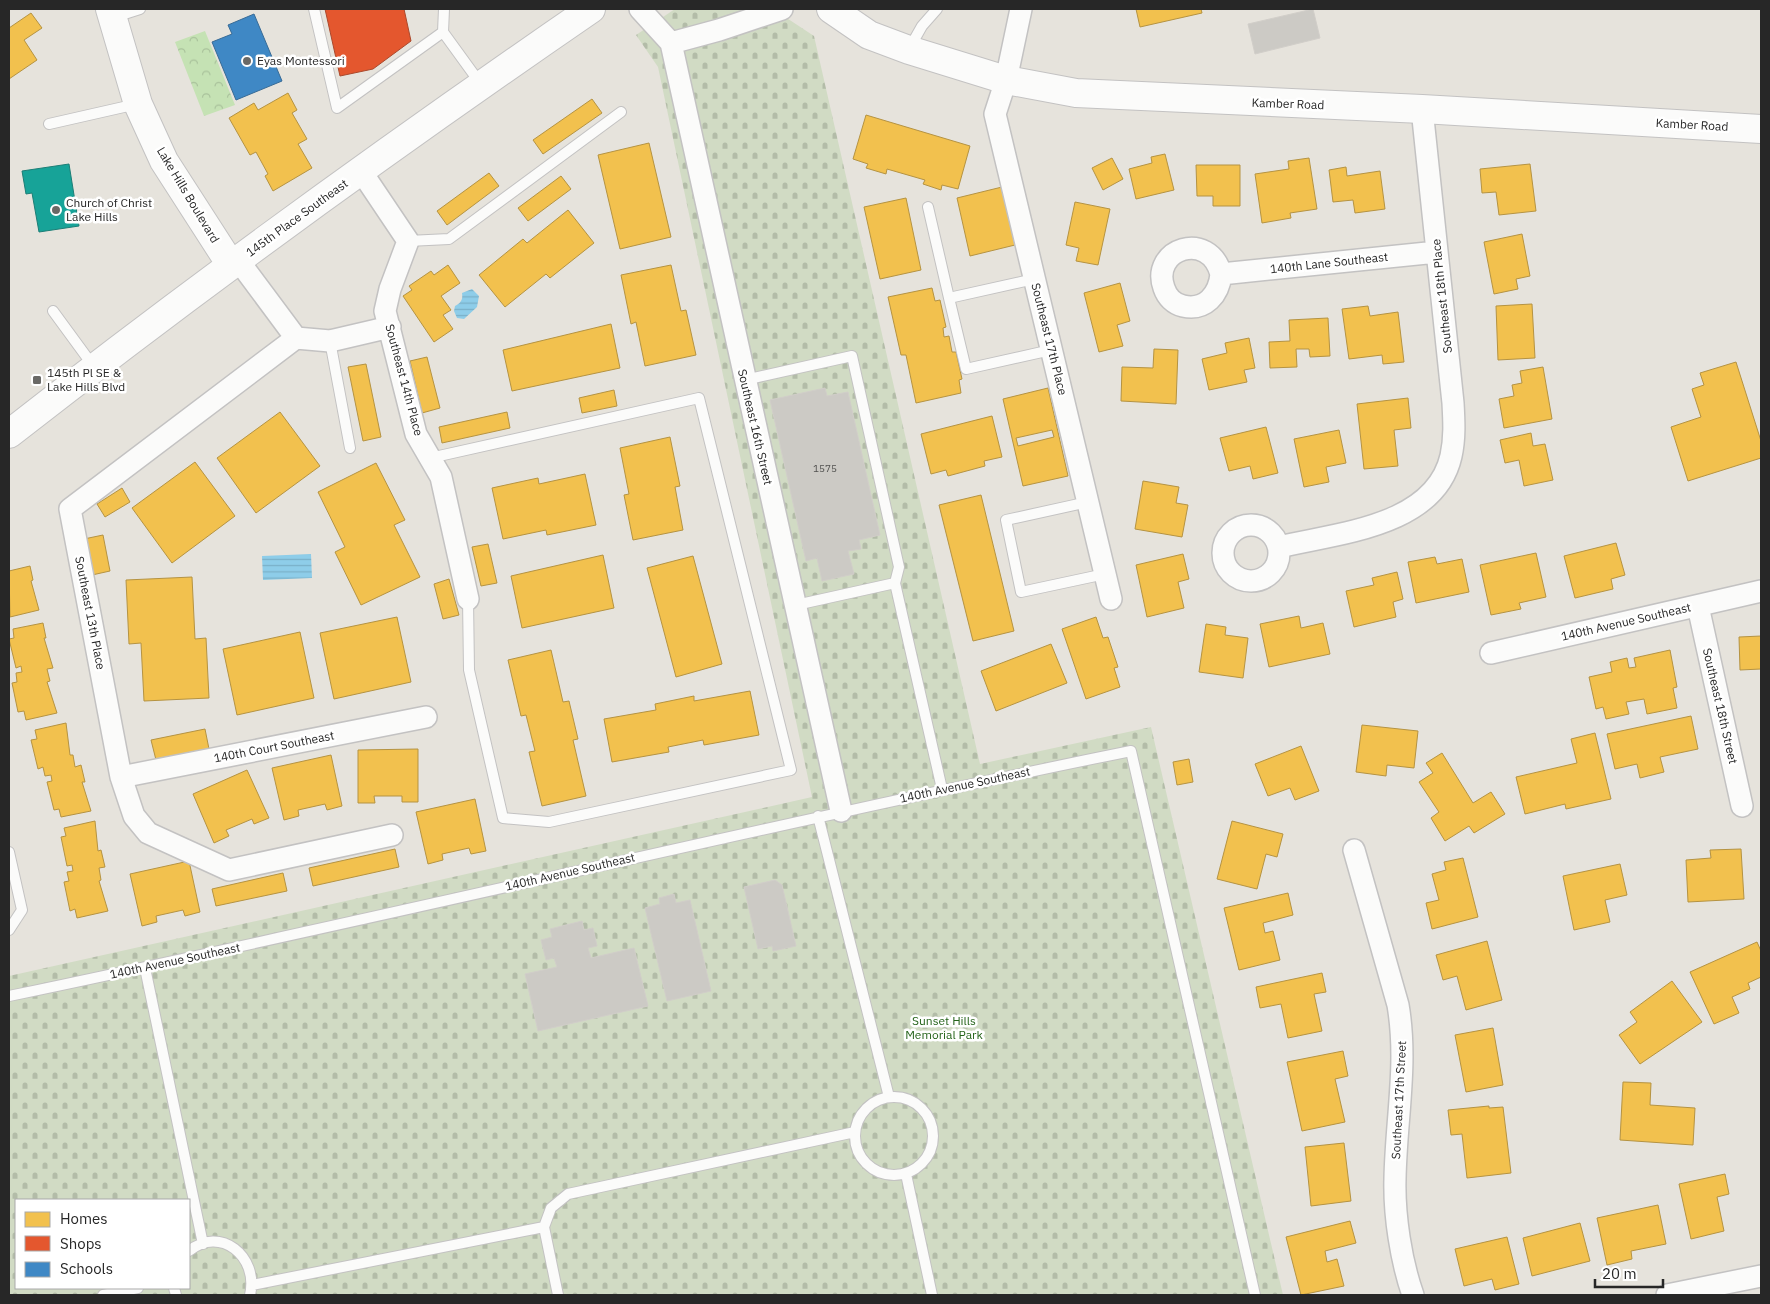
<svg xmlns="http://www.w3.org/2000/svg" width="1770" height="1304" font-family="'IBM Plex Sans',sans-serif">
<defs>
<pattern id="cemetery-stones" width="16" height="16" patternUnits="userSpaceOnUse" patternTransform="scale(1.25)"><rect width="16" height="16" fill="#d1dbc4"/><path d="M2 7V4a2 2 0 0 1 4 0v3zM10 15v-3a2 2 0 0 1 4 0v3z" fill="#b3bca8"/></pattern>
<pattern id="park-crowns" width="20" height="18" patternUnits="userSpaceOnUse" patternTransform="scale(1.25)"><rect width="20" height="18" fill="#c5e2b4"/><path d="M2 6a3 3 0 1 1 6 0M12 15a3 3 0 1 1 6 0" fill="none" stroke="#a9c29b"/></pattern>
<pattern id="water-rules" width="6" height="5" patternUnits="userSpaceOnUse" patternTransform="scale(1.25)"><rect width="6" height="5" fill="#8ecde9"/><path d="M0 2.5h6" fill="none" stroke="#7ab0c8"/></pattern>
</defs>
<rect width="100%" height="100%" fill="#e6e3dc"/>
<path fill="url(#cemetery-stones)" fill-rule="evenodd" d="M 675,9 L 773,9 L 814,36 L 980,764 L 1151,727 L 1283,1295 L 9,1295 L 9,976 L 812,797 L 658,67 L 636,35 ZM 16,1200 L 189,1200 L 189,1288 L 16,1288 Z"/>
<path fill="url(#park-crowns)" d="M 205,31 L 235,105 L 204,116 L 175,42 Z"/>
<path fill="url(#water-rules)" d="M 472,289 L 479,296 L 477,307 L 464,319 L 457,318 L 454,311 L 455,306 C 461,303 463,300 462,293 Z
M 311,554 L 312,578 L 263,580 L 262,556 Z"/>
<path fill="#f2c14e" stroke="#b59342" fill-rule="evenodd" d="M 1136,9 L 1201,9 L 1202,13 L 1140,27 Z
M 31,13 L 42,28 L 24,40 L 37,60 L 9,79 L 9,28 Z
M 288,93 L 297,110 L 292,113 L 307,139 L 298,144 L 312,168 L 273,191 L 265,176 L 268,174 L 256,152 L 250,155 L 229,118 L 254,103 L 258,110 Z
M 592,99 L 602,113 L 543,154 L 533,140 Z
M 866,115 L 970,146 L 958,189 L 942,185 L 941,190 L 923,184 L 925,180 L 887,169 L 886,174 L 866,168 L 868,164 L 853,159 Z
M 649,143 L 671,237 L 620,249 L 598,155 Z
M 1165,154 L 1174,190 L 1136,199 L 1129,169 L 1152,163 L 1151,157 Z
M 1112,158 L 1123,179 L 1103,190 L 1092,168 Z
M 1309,158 L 1317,209 L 1290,213 L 1291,218 L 1262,223 L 1255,174 L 1289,169 L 1288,161 Z
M 1530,164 L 1536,211 L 1499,215 L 1496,192 L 1482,193 L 1480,169 Z
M 1196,165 L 1240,165 L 1240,206 L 1213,206 L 1213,196 L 1197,196 Z
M 1346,167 L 1347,176 L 1380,171 L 1385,209 L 1355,213 L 1353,200 L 1333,202 L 1329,170 Z
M 489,173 L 499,186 L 447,225 L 437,211 Z
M 561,176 L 571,189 L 528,221 L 518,208 Z
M 1002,187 L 1015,245 L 970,256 L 957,198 Z
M 906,198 L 921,270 L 880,279 L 864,207 Z
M 1075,202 L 1110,209 L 1098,265 L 1076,261 L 1079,248 L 1066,245 Z
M 568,210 L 594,243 L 550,278 L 546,274 L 505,307 L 479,275 L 523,239 L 527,243 Z
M 1522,234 L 1530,276 L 1516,279 L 1518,289 L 1494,294 L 1484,242 Z
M 448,265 L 460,283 L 441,296 L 451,310 L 443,315 L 453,329 L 434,342 L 403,296 L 412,290 L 409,286 L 431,271 L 434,275 Z
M 671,265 L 681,311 L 686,310 L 696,355 L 645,366 L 636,322 L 631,324 L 621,275 Z
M 1120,283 L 1130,321 L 1117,325 L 1123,346 L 1099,352 L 1084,293 Z
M 932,288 L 935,301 L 940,300 L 946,327 L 943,328 L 944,337 L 949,336 L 952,352 L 956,352 L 962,379 L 959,380 L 961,393 L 916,403 L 906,355 L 901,355 L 888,297 Z
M 1532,304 L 1535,358 L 1498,360 L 1496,306 Z
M 1368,306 L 1370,316 L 1398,312 L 1404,362 L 1383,364 L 1382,355 L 1349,359 L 1342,309 Z
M 1328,318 L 1330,356 L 1310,357 L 1309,349 L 1296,349 L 1297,367 L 1270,368 L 1269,342 L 1290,341 L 1289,320 Z
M 611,324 L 620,368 L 512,391 L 503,350 Z
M 1249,338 L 1255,368 L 1244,370 L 1247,382 L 1209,390 L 1202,359 L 1227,353 L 1225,343 Z
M 1154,349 L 1178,350 L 1176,404 L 1121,401 L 1122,367 L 1153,368 Z
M 427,357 L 440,408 L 422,413 L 410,361 Z
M 1736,362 L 1761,441 L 1761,458 L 1688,481 L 1671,427 L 1701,417 L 1692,389 L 1704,385 L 1700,373 Z
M 366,364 L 381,437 L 363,441 L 348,367 Z
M 1543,367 L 1552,419 L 1504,428 L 1499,399 L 1514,396 L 1512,385 L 1522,383 L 1520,371 Z
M 1048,388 L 1068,476 L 1023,486 L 1003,399 ZM 1052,430 L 1054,437 L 1018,446 L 1016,438 Z
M 614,390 L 617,406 L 582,413 L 579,398 Z
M 1408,398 L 1411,428 L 1394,430 L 1398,466 L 1364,469 L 1357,404 Z
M 280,412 L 320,466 L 256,513 L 217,458 Z
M 507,412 L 510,428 L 442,443 L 439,427 Z
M 992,416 L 1002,457 L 984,461 L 985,466 L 948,476 L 946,470 L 931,474 L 921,434 Z
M 1266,427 L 1278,473 L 1253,479 L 1250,466 L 1229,471 L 1220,438 Z
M 1339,430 L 1346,463 L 1326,467 L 1329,482 L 1304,487 L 1294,439 Z
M 1531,433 L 1533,446 L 1545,444 L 1553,480 L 1524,486 L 1519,460 L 1505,463 L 1500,440 Z
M 670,437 L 680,486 L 675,487 L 683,530 L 633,540 L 624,495 L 629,494 L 620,448 Z
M 195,462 L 235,516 L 172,563 L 132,508 Z
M 376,463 L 405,520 L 394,525 L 420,577 L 361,605 L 335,552 L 345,547 L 318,492 Z
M 585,474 L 596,525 L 547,535 L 546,530 L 503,539 L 492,488 L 538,478 L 539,484 Z
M 1143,481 L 1179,487 L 1176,503 L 1188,505 L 1182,537 L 1135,529 Z
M 122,488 L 130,502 L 105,517 L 97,504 Z
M 981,495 L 1014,631 L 973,641 L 939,505 Z
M 103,535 L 110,571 L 92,575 L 84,539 Z
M 1616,543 L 1625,575 L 1611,579 L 1613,589 L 1575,598 L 1564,556 Z
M 488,544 L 497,583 L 481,586 L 472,547 Z
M 1536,553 L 1546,597 L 1519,603 L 1521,609 L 1491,615 L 1480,565 Z
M 1183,554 L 1189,579 L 1178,582 L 1184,608 L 1147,617 L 1136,565 Z
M 603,555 L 614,608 L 522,628 L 511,576 Z
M 693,556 L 722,664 L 676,677 L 647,568 Z
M 1435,557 L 1437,564 L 1462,559 L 1469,592 L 1416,603 L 1408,562 Z
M 30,566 L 33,580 L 31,581 L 39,610 L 10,617 L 9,571 Z
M 1397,572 L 1403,599 L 1393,602 L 1396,617 L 1354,627 L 1346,591 L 1374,585 L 1372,578 Z
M 192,577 L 195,639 L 206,638 L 209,698 L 144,701 L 141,643 L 129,644 L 126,580 Z
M 449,579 L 459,615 L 443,619 L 434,584 Z
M 1299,616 L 1301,628 L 1323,623 L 1330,654 L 1269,667 L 1260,624 Z
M 397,617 L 411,682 L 334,699 L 320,633 Z
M 1096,617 L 1103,638 L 1108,637 L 1118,667 L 1114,668 L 1120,687 L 1086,699 L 1062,629 Z
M 43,623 L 46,638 L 44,638 L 53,668 L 47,669 L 50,681 L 47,682 L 57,713 L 26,720 L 24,711 L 18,712 L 12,683 L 17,682 L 16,673 L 22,672 L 21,666 L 16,668 L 9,639 L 14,638 L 13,629 Z
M 1206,624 L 1226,627 L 1225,635 L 1248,638 L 1243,678 L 1199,672 Z
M 300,632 L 314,698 L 237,715 L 223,649 Z
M 1761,636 L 1761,691 L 1761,669 L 1740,670 L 1739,637 Z
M 1051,644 L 1067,683 L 996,711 L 981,671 Z
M 551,650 L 563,702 L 569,701 L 578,739 L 573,740 L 586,796 L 542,806 L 529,752 L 535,751 L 526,715 L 521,716 L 508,660 Z
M 1670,650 L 1677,687 L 1673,688 L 1677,708 L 1647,714 L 1644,699 L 1626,702 L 1629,714 L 1606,719 L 1603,707 L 1596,709 L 1589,677 L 1612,672 L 1610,662 L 1627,658 L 1629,668 L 1636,667 L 1634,658 Z
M 750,691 L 759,735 L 704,745 L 703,740 L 668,747 L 669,752 L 612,762 L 604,719 L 656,710 L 655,704 L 694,696 L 694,701 Z
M 1691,716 L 1698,749 L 1660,757 L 1664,772 L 1640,778 L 1637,764 L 1615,769 L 1607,734 Z
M 66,723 L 70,755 L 73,755 L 75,767 L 81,765 L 85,782 L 82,782 L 91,811 L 61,817 L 59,809 L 54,810 L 47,782 L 52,781 L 51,775 L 45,776 L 43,767 L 38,769 L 31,740 L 37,739 L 35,730 Z
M 1362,725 L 1418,731 L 1414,768 L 1387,765 L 1386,776 L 1356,772 Z
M 205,729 L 209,749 L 156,760 L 151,740 Z
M 1595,733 L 1611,799 L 1566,809 L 1565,804 L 1525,814 L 1516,777 L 1577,763 L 1571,739 Z
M 1301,746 L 1319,791 L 1295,800 L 1290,788 L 1268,796 L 1255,764 Z
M 418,749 L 418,802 L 402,802 L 402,796 L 374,796 L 375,803 L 358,803 L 358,750 Z
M 1442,753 L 1473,803 L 1491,792 L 1505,814 L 1474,833 L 1469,826 L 1445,841 L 1431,818 L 1439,812 L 1419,782 L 1433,773 L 1426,763 Z
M 331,755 L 342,806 L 327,810 L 325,804 L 298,810 L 299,816 L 284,820 L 272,768 Z
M 1189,759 L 1193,782 L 1177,785 L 1173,762 Z
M 247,770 L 269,818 L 254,824 L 252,819 L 226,830 L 229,836 L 214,843 L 193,794 Z
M 475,799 L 486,851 L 471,854 L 469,848 L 442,854 L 443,860 L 428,864 L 416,812 Z
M 95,821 L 98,851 L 101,850 L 105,867 L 99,868 L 101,880 L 99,881 L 108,911 L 77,918 L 75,909 L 70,911 L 64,882 L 69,881 L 67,872 L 73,871 L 72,865 L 67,866 L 61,837 L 66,836 L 64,828 Z
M 1232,821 L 1283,834 L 1277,857 L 1266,854 L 1257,889 L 1217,879 Z
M 395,849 L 399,867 L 313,886 L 309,868 Z
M 1741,849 L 1744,899 L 1688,902 L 1686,860 L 1711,858 L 1710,850 Z
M 1463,858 L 1478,917 L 1432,929 L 1426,903 L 1439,900 L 1432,874 L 1446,870 L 1444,862 Z
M 189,861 L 200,912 L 185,916 L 183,910 L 156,916 L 157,922 L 142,926 L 130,874 Z
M 1620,864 L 1627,895 L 1605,900 L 1610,922 L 1574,930 L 1563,876 Z
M 283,873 L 287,891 L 216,906 L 212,889 Z
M 1288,893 L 1293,915 L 1263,923 L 1265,933 L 1273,931 L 1280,960 L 1239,970 L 1224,908 Z
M 1487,941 L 1502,1000 L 1466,1010 L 1457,976 L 1443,980 L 1436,955 Z
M 1757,942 L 1761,951 L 1761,977 L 1748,983 L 1750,989 L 1732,997 L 1739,1013 L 1714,1024 L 1690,972 Z
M 1322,973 L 1326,992 L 1314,994 L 1322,1031 L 1288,1038 L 1281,1004 L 1260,1008 L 1256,987 Z
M 1672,981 L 1702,1022 L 1640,1064 L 1619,1035 L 1637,1022 L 1630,1012 Z
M 1493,1028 L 1503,1085 L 1466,1092 L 1455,1035 Z
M 1343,1051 L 1348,1076 L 1335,1079 L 1345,1122 L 1302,1131 L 1287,1062 Z
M 1623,1082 L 1651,1083 L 1650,1105 L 1695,1108 L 1693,1145 L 1620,1140 Z
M 1489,1106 L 1489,1108 L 1503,1107 L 1511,1173 L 1467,1178 L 1462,1134 L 1451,1135 L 1448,1110 Z
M 1344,1143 L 1351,1201 L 1311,1206 L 1305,1147 Z
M 1725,1174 L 1729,1194 L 1717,1197 L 1724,1231 L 1691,1239 L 1679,1184 Z
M 1658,1205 L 1666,1244 L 1631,1251 L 1632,1259 L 1607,1265 L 1597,1218 Z
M 1350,1221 L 1356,1243 L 1325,1251 L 1327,1262 L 1337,1259 L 1344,1286 L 1301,1295 L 1286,1237 Z
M 1580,1223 L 1590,1261 L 1532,1276 L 1523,1238 Z
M 1507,1237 L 1519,1284 L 1495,1290 L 1492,1279 L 1464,1286 L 1455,1249 Z"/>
<path fill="#e4572e" stroke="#ab492c" d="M 325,9 L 404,9 L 411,41 L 373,69 L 340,76 Z"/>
<path fill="#3f88c5" stroke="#386b96" d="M 254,14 L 282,81 L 236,100 L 212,42 L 232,34 L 228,25 Z"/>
<path fill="#17a398" stroke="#1c7e76" d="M 69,164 L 79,226 L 39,232 L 32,193 L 26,194 L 22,171 Z"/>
<path fill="#cccac5" stroke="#d1cec9" d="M 1313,9 L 1320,38 L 1255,54 L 1248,24 Z
M 825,388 L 827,396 L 848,392 L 880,535 L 859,540 L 861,549 L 848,551 L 854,574 L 822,581 L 817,558 L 806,561 L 770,400 Z
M 775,880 L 782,885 L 796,946 L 773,951 L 772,946 L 758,949 L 744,887 Z
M 674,894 L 676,903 L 690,900 L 711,991 L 667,1001 L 645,908 L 660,904 L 659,898 Z
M 582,921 L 584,930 L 593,928 L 597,946 L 588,948 L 591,958 L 634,948 L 648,1006 L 538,1031 L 525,974 L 557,967 L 554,958 L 546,960 L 541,940 L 552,937 L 550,929 Z"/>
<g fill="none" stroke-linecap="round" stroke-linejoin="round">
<g stroke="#c3c2c2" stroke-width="12">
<path id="lane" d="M 314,9 L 337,108 L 443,32
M 444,9 L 443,32 L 480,83
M 115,17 L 140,9
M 909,49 L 922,26 L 937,9
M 49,124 L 137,104
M 928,207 L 949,298
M 408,241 L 449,239 L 621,112
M 1034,279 L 949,298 L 966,369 L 1051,350
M 53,311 L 94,367
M 330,341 L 350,448
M 745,380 L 852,356 L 899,567 L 895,583
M 430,458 L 699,398 L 791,770 L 549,822 L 503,818 L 469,670 L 468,599
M 1088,502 L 1006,520 L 1021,592 L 1105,574
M 796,605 L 895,583 L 942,789
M 818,816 L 889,1097
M 9,852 L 22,910 L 9,930
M 145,968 L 203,1244
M 9,996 C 384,918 756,827 1131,751 L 1255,1295
M855 1136a39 39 0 1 1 78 0a39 39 0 1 1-78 0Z
M 906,1174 L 932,1295
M 189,1251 C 220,1225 259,1256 250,1295
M 252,1285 L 544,1227
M 174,1288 L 176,1295
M 103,1295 L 138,1288
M 558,1295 L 544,1227 L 551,1208 L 568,1194 L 855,1132"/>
</g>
<g stroke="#c3c2c2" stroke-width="24">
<path id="street" d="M 640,9 L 671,43 L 719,30 L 782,9
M 1021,9 L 1006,80 L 995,114 L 1111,599
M 671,43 L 841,811
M 361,171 L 408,241 L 390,289 L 385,311 L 416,434 L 441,477 L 468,599
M 238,260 L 296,338 L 70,509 L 121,777 L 134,816 L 148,833 L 229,870 L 392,835
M 1221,274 C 1219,295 1205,311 1183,306 C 1174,304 1167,297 1164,288 C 1150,249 1209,229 1221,274 L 1437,252
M 296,338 L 330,341 L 390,327
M1223 553a28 28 0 1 1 56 0a28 28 0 1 1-56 0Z
M 1279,547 C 1337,533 1435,527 1451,456 C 1455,438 1454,421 1453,403 L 1422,109
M 1698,606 L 1742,806
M 1491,653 L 1761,591
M 121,777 L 426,717
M 1354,850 L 1398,1005 C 1408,1063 1396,1120 1395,1179 C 1394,1215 1401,1261 1413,1295
M 1667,1295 L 1761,1276"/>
</g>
<g stroke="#c3c2c2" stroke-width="30">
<path id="secondary" d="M 110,9 L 138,104 L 164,161 L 231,265
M 831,9 L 869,35 L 909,50 L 1006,80 L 1076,93 L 1422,109 L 1761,129
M 9,434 C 198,286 393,145 591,9"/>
</g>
<use href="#lane" stroke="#fbfbfa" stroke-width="10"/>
<use href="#street" stroke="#fbfbfa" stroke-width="21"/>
<use href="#secondary" stroke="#fbfbfa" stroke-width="28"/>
</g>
<g fill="#6a6966" stroke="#fff" stroke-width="2">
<circle cx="247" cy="61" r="5"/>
<circle cx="56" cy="210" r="5"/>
<rect x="32" y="375" width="10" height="10" rx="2.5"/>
</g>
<g text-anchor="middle" stroke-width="5" stroke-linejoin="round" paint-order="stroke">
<g font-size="10" fill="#525250">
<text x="825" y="472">1575</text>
</g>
<g font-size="12" fill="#272727" stroke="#fff" text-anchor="start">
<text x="257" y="65">Eyas Montessori</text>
<text x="66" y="207">Church of Christ<tspan x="66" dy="14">Lake Hills</tspan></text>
<text x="47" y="377">145th Pl SE &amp;<tspan x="47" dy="14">Lake Hills Blvd</tspan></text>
</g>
<g font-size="12" fill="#272727" stroke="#fff">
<text transform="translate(1288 104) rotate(2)" y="4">Kamber Road</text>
<text transform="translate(1692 125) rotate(3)" y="4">Kamber Road</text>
<text transform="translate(188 195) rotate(59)" y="4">Lake Hills Boulevard</text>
<text transform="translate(297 218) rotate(-36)" y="4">145th Place Southeast</text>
<text transform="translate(1329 263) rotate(-6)" y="4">140th Lane Southeast</text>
<text transform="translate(1442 296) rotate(-96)" y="4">Southeast 18th Place</text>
<text transform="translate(1049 339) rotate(76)" y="4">Southeast 17th Place</text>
<text transform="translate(404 380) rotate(75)" y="4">Southeast 14th Place</text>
<text transform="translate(755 427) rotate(77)" y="4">Southeast 16th Street</text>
<text transform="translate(90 613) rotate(79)" y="4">Southeast 13th Place</text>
<text transform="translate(1626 622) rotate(-13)" y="4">140th Avenue Southeast</text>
<text transform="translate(1720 706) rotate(77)" y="4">Southeast 18th Street</text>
<text transform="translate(274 747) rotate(-11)" y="4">140th Court Southeast</text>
<text transform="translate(965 785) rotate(-12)" y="4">140th Avenue Southeast</text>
<text transform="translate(570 872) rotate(-13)" y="4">140th Avenue Southeast</text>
<text transform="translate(175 961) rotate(-12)" y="4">140th Avenue Southeast</text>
<text transform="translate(1399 1100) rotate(-87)" y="4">Southeast 17th Street</text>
</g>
<g font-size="12" fill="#246319" stroke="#fff">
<text x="944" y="1025">Sunset Hills<tspan x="944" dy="14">Memorial Park</tspan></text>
</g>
</g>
<rect width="1770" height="1304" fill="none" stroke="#272727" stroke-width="20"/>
<rect x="15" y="1199" width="175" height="90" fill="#ffffff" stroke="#a9a9a9"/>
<rect x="25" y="1212" width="25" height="15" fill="#f2c14e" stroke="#a9a9a9"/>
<text x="60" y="1224" font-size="15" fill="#272727">Homes</text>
<rect x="25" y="1236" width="25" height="15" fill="#e4572e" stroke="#a9a9a9"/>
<text x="60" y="1249" font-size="15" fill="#272727">Shops</text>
<rect x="25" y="1262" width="25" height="15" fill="#3f88c5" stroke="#a9a9a9"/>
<text x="60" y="1274" font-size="15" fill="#272727">Schools</text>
<path d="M1595 1279v8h68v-8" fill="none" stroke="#272727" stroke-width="2.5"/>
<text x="1602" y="1279" font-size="15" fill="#272727" stroke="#ffffff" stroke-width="4" paint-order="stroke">20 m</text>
</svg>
